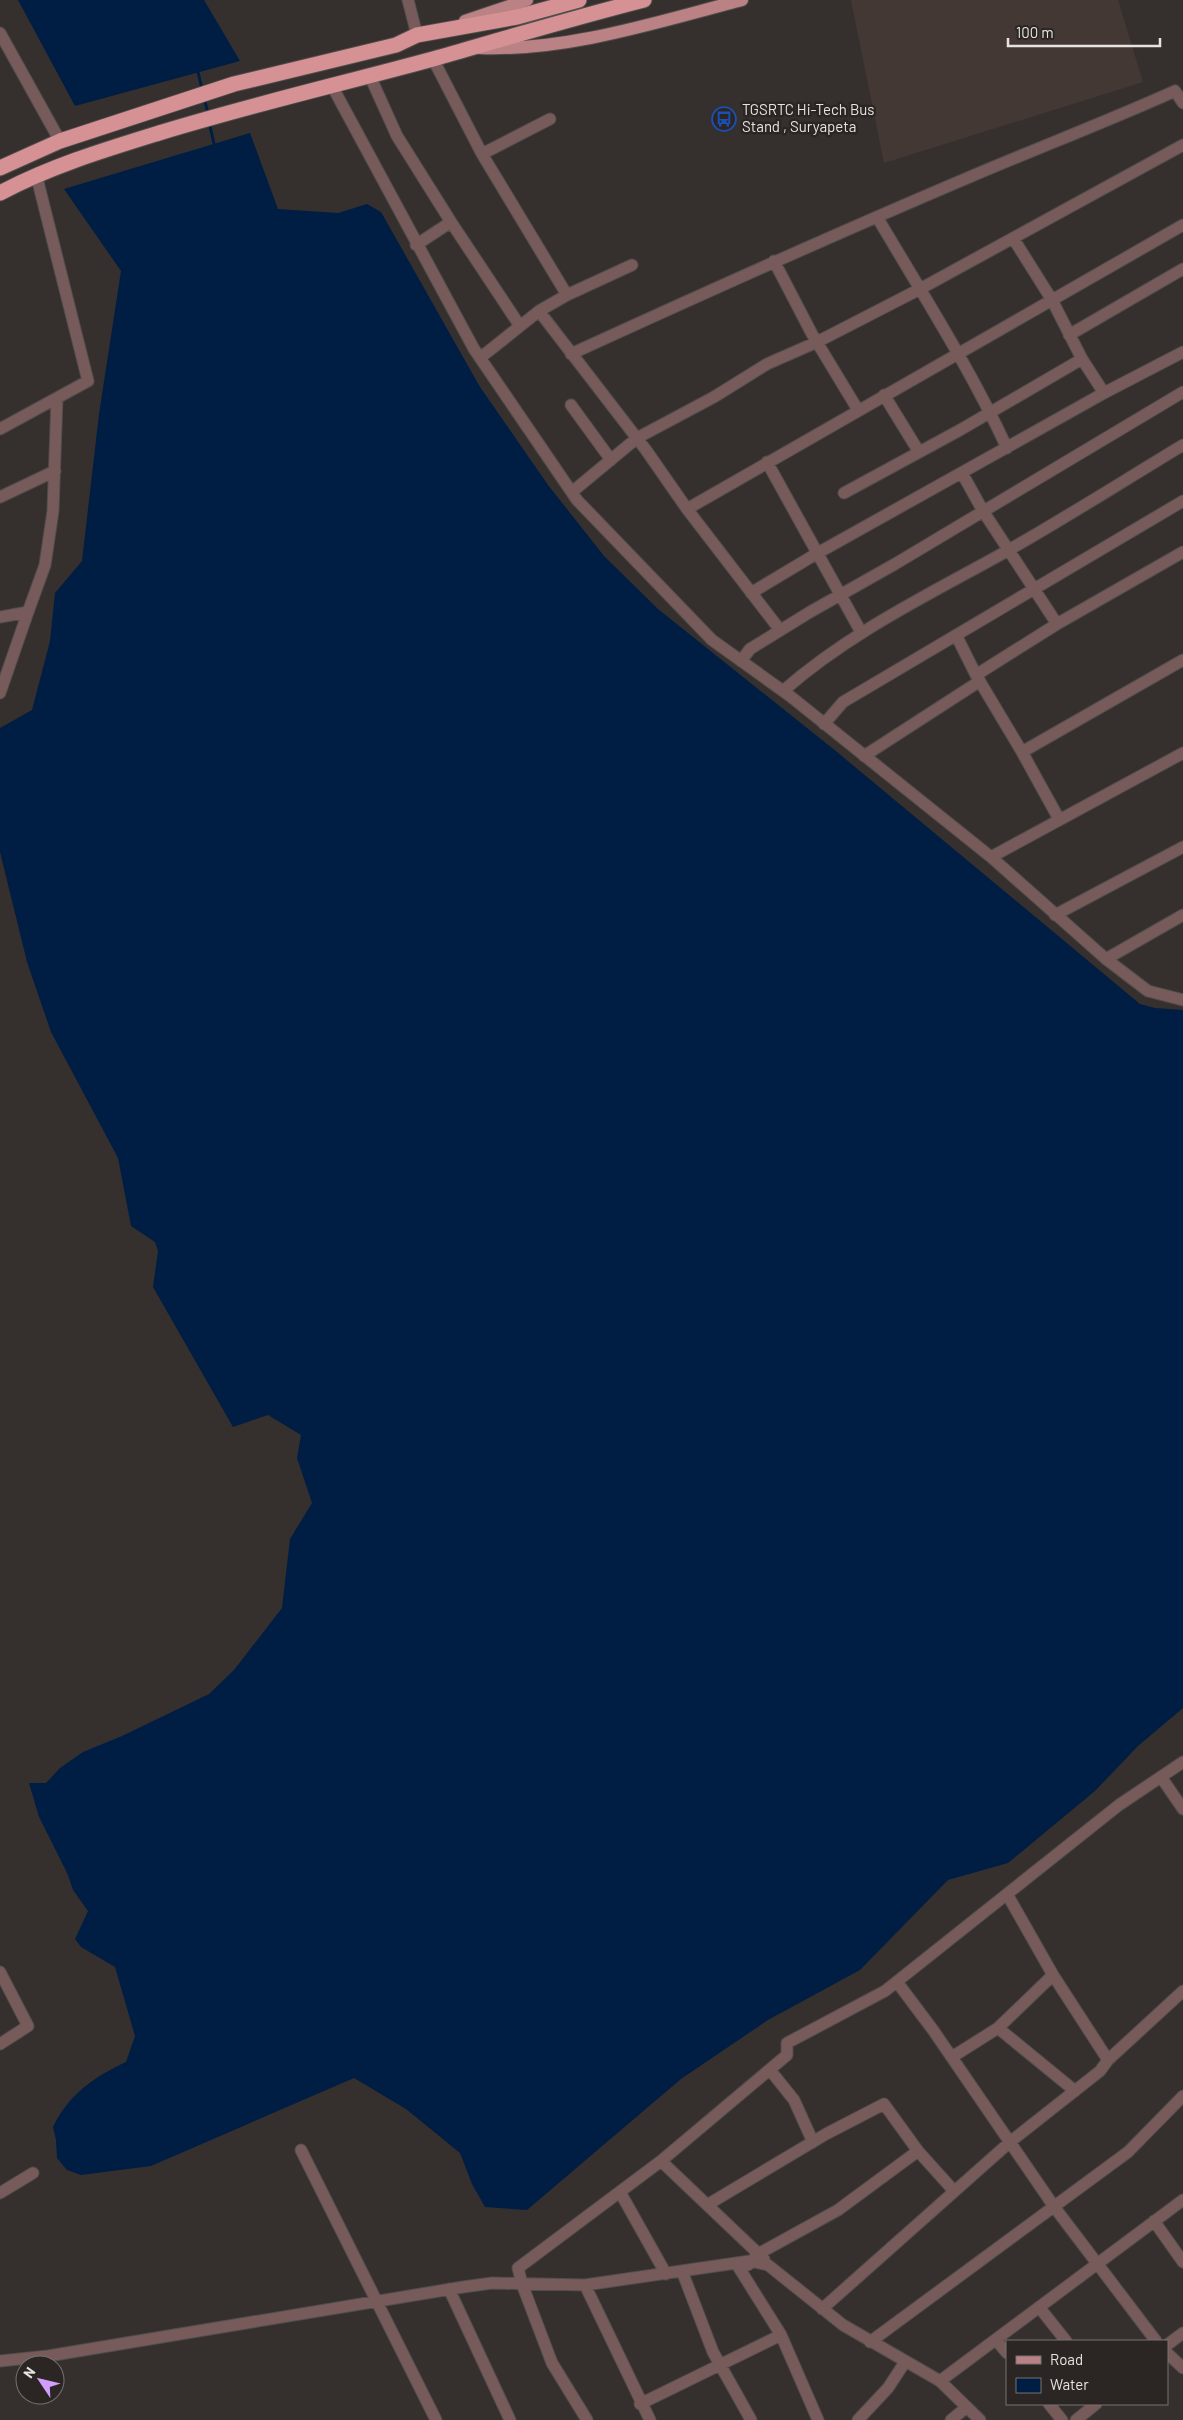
<svg xmlns="http://www.w3.org/2000/svg" width="1183" height="2420" font-family="Barlow,sans-serif">
<rect width="100%" height="100%" fill="#35302e"/>
<path fill="#443835" d="M 851,0 L 1118,0 L 1143,82 L 884,163 Z"/>
<path fill="#001d43" d="M 18,0 L 204,0 L 240,61 L 75,106 Z
M 250,133 L 278,209 L 338,213 L 367,204 L 381,212 L 480,387 L 548,485 L 604,556 L 658,609 L 837,752 L 1140,1004 L 1155,1008 L 1183,1010 L 1183,1708 L 1138,1746 L 1095,1791 L 1008,1863 L 948,1880 L 860,1970 L 768,2020 L 681,2079 L 527,2210 L 485,2207 L 472,2184 L 460,2153 L 406,2109 L 354,2078 L 151,2166 L 81,2175 L 67,2170 L 57,2158 L 56,2140 L 53,2127 C 69,2094 94,2077 126,2062 L 135,2036 L 115,1967 L 81,1947 L 75,1939 L 88,1911 L 73,1890 L 68,1875 L 39,1817 L 29,1783 L 46,1783 L 60,1768 L 83,1752 L 122,1736 L 209,1694 L 234,1670 L 282,1608 L 290,1539 L 312,1503 L 297,1458 L 301,1435 L 268,1415 L 233,1427 L 153,1287 L 158,1251 L 155,1242 L 131,1226 L 118,1158 L 51,1032 L 27,962 L 0,852 L 0,728 L 32,710 L 50,641 L 55,593 L 82,561 L 99,414 L 121,271 L 64,189 Z"/>
<g fill="none" stroke-linecap="round" stroke-linejoin="round">
<path stroke="#001d43" stroke-width="3" d="M 198,72 L 202,89
M 204,98 L 208,113
M 209,122 L 215,148"/>
<g stroke="#514d4b" stroke-width="13">
<path id="minor" d="M 408,0 L 417,35
M 0,33 L 60,141
M 433,59 L 482,154 L 567,295
M 369,74 L 397,136 L 451,222 L 416,245
M 331,84 L 474,349 L 577,500 L 712,640 L 790,696 L 991,857
M 482,154 L 550,119
M 877,217 C 922,293 970,368 1007,448
M 451,222 L 520,326
M 774,261 L 812,334 L 858,410
M 539,311 L 646,450 L 687,509 L 780,630
M 1069,335 L 1183,269
M 571,354 C 702,294 833,235 965,179 C 1035,149 1106,122 1175,91 L 1183,103
M 480,358 L 539,311 L 567,295 L 632,265
M 1104,393 L 1183,352
M 884,395 L 919,452
M 571,405 L 611,460
M 0,429 L 88,381 L 36,174
M 767,462 L 861,632
M 962,473 L 983,511 L 1057,624
M 572,492 L 637,438 L 714,397 L 767,364 L 817,342 L 920,289 L 1183,145
M 844,493 L 960,430 L 1082,359 L 1052,300 L 1013,238
M 0,497 L 55,471
M 687,509 L 1183,225
M 751,593 L 816,554 L 1104,393 L 1082,359
M 0,617 L 28,612 L 45,565 L 53,511 L 57,398
M 956,635 L 976,675 L 1022,752
M 741,661 L 750,649 L 810,612 L 895,564 L 1183,392
M 976,675 L 1057,624 L 1183,552
M 783,691 C 850,632 930,594 1007,551 C 1067,517 1125,480 1183,445
M 0,693 L 28,612
M 824,724 L 843,702 L 1183,501
M 1183,753 L 991,857 L 1106,959 L 1148,991 L 1183,1000
M 864,756 L 980,681
M 1059,819 L 1022,752 L 1183,660
M 1055,915 L 1183,847
M 1106,959 L 1183,915
M 1161,1777 L 1183,1809
M 1007,1894 L 1053,1975 L 1108,2060
M 0,1972 L 28,2026 L 0,2044
M 897,1982 L 933,2030 L 1055,2208 L 1156,2341
M 998,2028 L 1053,1975
M 952,2057 L 998,2028 L 1075,2091
M 770,2070 L 794,2100 L 813,2142
M 301,2150 L 436,2420
M 661,2161 L 764,2259
M 620,2192 L 666,2274
M 0,2193 L 33,2173
M 707,2205 L 826,2134 L 884,2104 L 918,2151 L 954,2191
M 1154,2221 L 1183,2262
M 748,2265 L 758,2254 L 838,2210 L 918,2151
M 682,2271 L 713,2352 L 751,2420
M 585,2285 L 650,2420
M 449,2289 L 510,2420
M 1039,2307 L 1066,2341
M 822,2309 L 1010,2142 L 1100,2071 L 1108,2060 L 1183,1991
M 781,2335 L 818,2420
M 996,2340 L 1007,2353
M 870,2342 L 1128,2152 L 1183,2096
M 1167,2345 L 1183,2333
M 1167,2353 L 1183,2368
M 0,2361 L 48,2356 L 463,2287 L 492,2283 L 585,2285 L 750,2261 L 768,2265 L 843,2325 L 940,2381 L 980,2420
M 940,2381 L 1183,2200
M 640,2404 L 781,2335 L 736,2263
M 1049,2404 L 1062,2420
M 587,2420 L 552,2363 L 522,2284 L 518,2268 L 661,2161 L 787,2055 L 787,2043 L 885,1991 L 1119,1805 L 1183,1762
M 858,2420 L 888,2388 L 905,2362
M 951,2420 L 967,2407
M 1076,2420 L 1096,2404"/>
</g>
<g stroke="#514d4b" stroke-width="14">
<path id="major" d="M 465,21 L 527,0
M 480,48 C 569,51 657,22 742,0"/>
</g>
<g stroke="#514d4b" stroke-width="17">
<path id="highway" d="M 0,168 L 60,141 L 234,84 L 396,45 L 417,35 L 517,17 L 579,0
M 0,193 C 51,166 104,150 159,133 C 250,105 341,84 433,59 C 503,39 573,18 644,0"/>
</g>
<use href="#minor" stroke="#775b5b" stroke-width="11"/>
<use href="#major" stroke="#ba8284" stroke-width="12"/>
<use href="#highway" stroke="#d59194" stroke-width="15"/>
</g>
<defs>
<g id="bus-ring" transform="scale(1.25)"><circle r="9.5" fill="#2b2624" stroke="#1a4fb4" stroke-width="1.5"/><path d="M-5-6H5V4H4V6H2V4H-2V6H-4V4H-5ZM-3.5-4V0h7V-4ZM-3.5 1.2v1.5H-2V1.2ZM2 1.2v1.5H3.5V1.2Z" fill="#1a4fb4"/></g>
</defs>
<g fill-rule="evenodd">
<use href="#bus-ring" x="724" y="119"/>
</g>
<g text-anchor="middle" stroke-width="5" stroke-linejoin="round" paint-order="stroke">
<g font-size="15" fill="#e6e3e1" stroke="#2b2624" text-anchor="start">
<text x="742" y="115">TGSRTC Hi-Tech Bus<tspan x="742" dy="17">Stand , Suryapeta</tspan></text>
</g>
</g>
<rect x="1006" y="2340" width="162" height="65" fill="#2b2624" stroke="#767270"/>
<rect x="1016" y="2356" width="25" height="8" fill="#ba8284" stroke="#767270"/>
<text x="1050" y="2365" font-size="15" fill="#e6e3e1">Road</text>
<rect x="1016" y="2378" width="25" height="15" fill="#001d43" stroke="#767270"/>
<text x="1050" y="2390" font-size="15" fill="#e6e3e1">Water</text>
<g transform="translate(40 2380) rotate(305)"><circle r="24" fill="#2b2624" stroke="#767270"/>
<path d="M0-4L9 19L0 12L-9 19Z" fill="#d29dfd"/>
<text y="-8" font-size="14" font-weight="bold" text-anchor="middle" fill="#e6e3e1">N</text>
</g>
<path d="M1008 38v8h152v-8" fill="none" stroke="#e6e3e1" stroke-width="2.5"/>
<text x="1016" y="38" font-size="15" fill="#e6e3e1" stroke="#2b2624" stroke-width="4" paint-order="stroke">100 m</text>
</svg>
